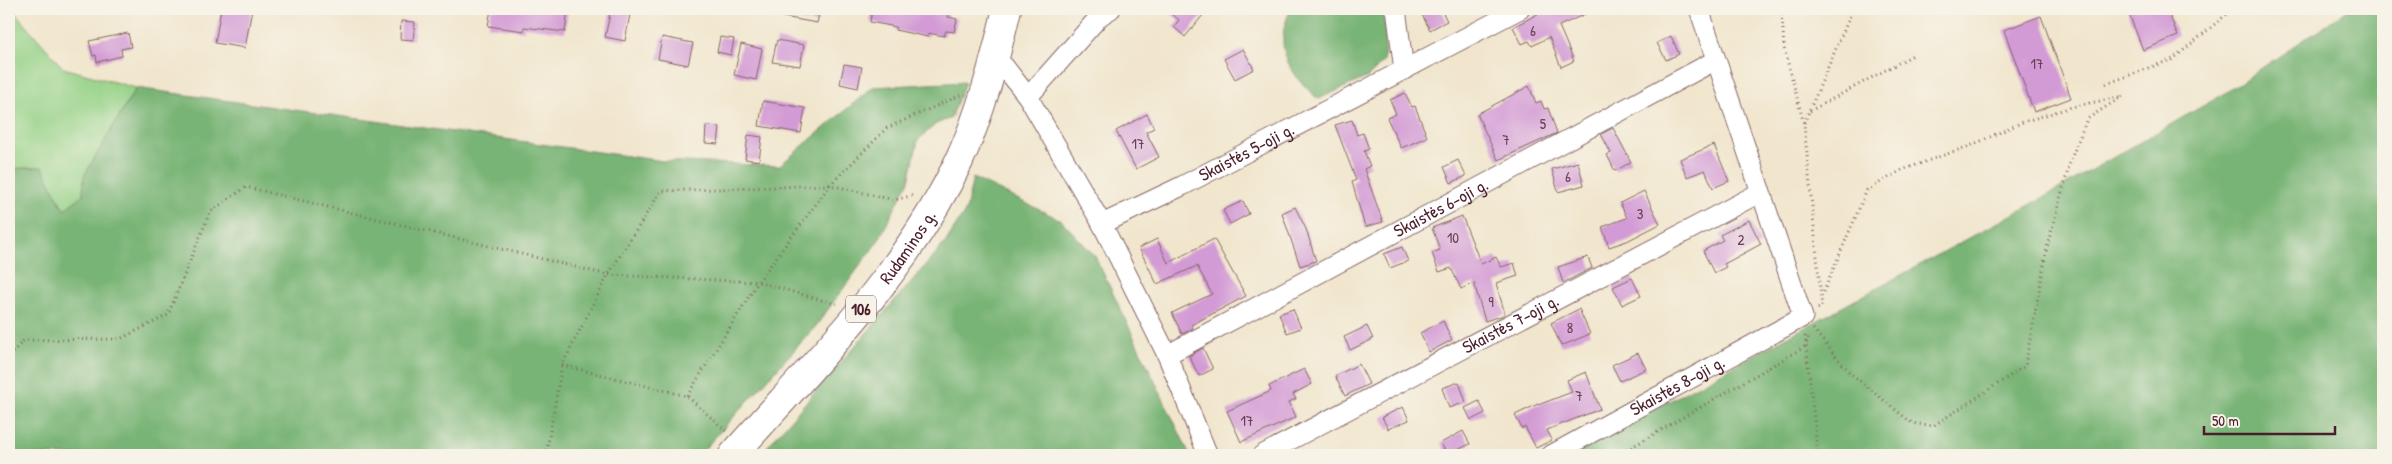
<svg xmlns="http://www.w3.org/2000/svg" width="2392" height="464" font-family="'Patrick Hand',sans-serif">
<rect width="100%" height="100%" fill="#f7f3e8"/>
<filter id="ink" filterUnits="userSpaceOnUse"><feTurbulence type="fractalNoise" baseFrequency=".02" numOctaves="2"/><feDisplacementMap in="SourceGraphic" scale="10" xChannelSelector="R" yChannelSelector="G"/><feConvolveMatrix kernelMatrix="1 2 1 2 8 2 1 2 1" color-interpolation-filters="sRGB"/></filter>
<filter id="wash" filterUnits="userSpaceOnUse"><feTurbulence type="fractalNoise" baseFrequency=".0096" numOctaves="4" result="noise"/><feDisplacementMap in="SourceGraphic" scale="20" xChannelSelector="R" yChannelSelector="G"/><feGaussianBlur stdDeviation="1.12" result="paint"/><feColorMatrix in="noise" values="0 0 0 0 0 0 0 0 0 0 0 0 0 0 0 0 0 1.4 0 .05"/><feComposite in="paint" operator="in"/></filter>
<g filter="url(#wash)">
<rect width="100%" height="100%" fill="#f1e6cd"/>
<path fill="#95d287" stroke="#707859" d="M 9,9 L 12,9 L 63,68 L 136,88 L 84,176 L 83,195 L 64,210 L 42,167 L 9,169 Z"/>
<path fill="#78b474" stroke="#616a50" d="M 1291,9 L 1380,9 L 1386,28 L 1384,61 L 1368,77 L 1318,99 C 1289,73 1272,47 1291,9 Z
M 2349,9 L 2383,9 L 2383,455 L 1570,455 L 2041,199 L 2222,95 Z
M 965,82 L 951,118 L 936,124 L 918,140 L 909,181 L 878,241 L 816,326 L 699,455 L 9,455 L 9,169 L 42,167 L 64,210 L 83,195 L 84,176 L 136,88 L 663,161 L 779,166 L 873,87 Z
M 973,178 L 1061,220 L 1095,256 L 1190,455 L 760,455 L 945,243 L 966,210 Z"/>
<g id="blocks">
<path fill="#d39bd5" d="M 221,9 L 252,9 L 245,48 L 215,43 Z
M 491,9 L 568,9 L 565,32 L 524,27 L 524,31 L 488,26 Z
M 611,9 L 631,9 L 625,41 L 605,37 Z
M 779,9 L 820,9 L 817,23 L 778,16 Z
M 872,9 L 930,9 L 949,12 L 948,17 L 957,19 L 954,32 L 946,31 L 944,36 L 928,33 L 928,37 L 895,30 L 896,27 L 870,22 Z
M 1165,9 L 1208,9 L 1185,37 L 1174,27 L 1179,20 Z
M 1419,9 L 1441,9 L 1447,21 L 1430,30 Z
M 1547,9 L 1596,9 L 1559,26 L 1574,61 L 1561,67 L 1549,37 L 1532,46 L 1529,41 L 1522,44 L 1513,27 Z
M 2127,9 L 2167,9 L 2178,36 L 2143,50 Z
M 2041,16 L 2071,98 L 2034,112 L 2004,30 Z
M 401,21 L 415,22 L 413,40 L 400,39 Z
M 128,33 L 131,47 L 121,49 L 122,56 L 97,62 L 96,55 L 93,56 L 89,41 Z
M 1671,36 L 1679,54 L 1666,60 L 1657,43 Z
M 662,37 L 693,43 L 688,65 L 658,59 Z
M 720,37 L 734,39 L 731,55 L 717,52 Z
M 777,40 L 804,45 L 800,66 L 772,62 Z
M 741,44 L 762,49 L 756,80 L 734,75 Z
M 1243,49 L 1254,69 L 1235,79 L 1224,59 Z
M 844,64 L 862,67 L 858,88 L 840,84 Z
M 1529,86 L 1536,103 L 1541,101 L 1544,109 L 1548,108 L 1557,133 L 1498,160 L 1477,114 Z
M 1405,93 L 1412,107 L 1415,106 L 1427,137 L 1401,148 L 1387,118 L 1396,114 L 1390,100 Z
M 763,101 L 805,108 L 801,133 L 759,126 Z
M 1147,114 L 1154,128 L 1146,132 L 1159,157 L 1136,169 L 1116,131 Z
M 1352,120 L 1357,135 L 1363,133 L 1369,149 L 1364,151 L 1370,166 L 1364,169 L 1383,222 L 1365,227 L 1352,182 L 1356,180 L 1335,125 Z
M 706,126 L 720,127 L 718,144 L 705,143 Z
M 1613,128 L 1631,162 L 1615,171 L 1607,155 L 1611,153 L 1601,134 Z
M 748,135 L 762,137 L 759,161 L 745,159 Z
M 1714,145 L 1729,181 L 1713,188 L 1705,170 L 1687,177 L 1680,159 Z
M 1458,160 L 1466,176 L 1451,183 L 1444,167 Z
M 1578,162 L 1584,185 L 1558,192 L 1552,169 Z
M 1644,191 L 1660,224 L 1627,241 L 1609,247 L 1602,227 L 1627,218 L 1620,203 Z
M 1243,201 L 1249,214 L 1230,224 L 1223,210 Z
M 1295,207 L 1306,229 L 1316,261 L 1300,266 L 1282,213 Z
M 1462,216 L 1481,264 L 1496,257 L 1501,267 L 1514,263 L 1518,276 L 1496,283 L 1505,314 L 1501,316 L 1485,321 L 1474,283 L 1461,289 L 1451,268 L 1439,272 L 1432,253 L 1440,250 L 1432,228 Z
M 1749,220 L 1761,244 L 1724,264 L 1726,267 L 1714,273 L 1703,251 L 1723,240 L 1720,235 Z
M 1157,239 L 1168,263 L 1214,239 L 1246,296 L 1191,325 L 1193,328 L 1182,334 L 1172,313 L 1212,294 L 1197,266 L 1157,284 L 1139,248 Z
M 1402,247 L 1408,261 L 1390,268 L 1384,254 Z
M 1588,257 L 1592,268 L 1563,283 L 1558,267 Z
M 1632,278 L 1641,296 L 1622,305 L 1613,287 Z
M 1293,309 L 1301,328 L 1287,333 L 1279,314 Z
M 1579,309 L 1590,334 L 1561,346 L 1551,323 Z
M 1443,321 L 1452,340 L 1429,352 L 1420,333 Z
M 1367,326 L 1373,339 L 1350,350 L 1344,337 Z
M 1203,348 L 1213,369 L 1199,376 L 1189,356 Z
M 1638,353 L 1646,369 L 1620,381 L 1612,365 Z
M 1359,364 L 1369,384 L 1345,396 L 1335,376 Z
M 1304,369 L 1312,384 L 1293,394 L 1296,399 L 1289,402 L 1296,417 L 1241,442 L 1227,411 L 1271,391 L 1269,386 Z
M 1586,372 L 1600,409 L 1547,430 L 1552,440 L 1536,448 L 1525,427 L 1522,429 L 1515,415 L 1538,404 L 1538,405 L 1572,392 L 1567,380 Z
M 1459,382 L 1466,402 L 1449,408 L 1442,388 Z
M 1479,401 L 1485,413 L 1471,420 L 1465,408 Z
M 1403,407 L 1409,420 L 1388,429 L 1382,417 Z
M 1463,431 L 1470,444 L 1447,455 L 1441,443 Z"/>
</g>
</g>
<g filter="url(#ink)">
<use href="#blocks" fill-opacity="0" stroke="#846564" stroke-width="1"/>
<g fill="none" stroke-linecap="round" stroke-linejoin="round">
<g stroke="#846564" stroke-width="21">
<g id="minor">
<path d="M 1396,9 L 1404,70"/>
<path id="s1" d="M 994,63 L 1004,66 L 1028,97 L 1102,224 L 1182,186 L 1520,9"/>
<path d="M 1028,97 L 1100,16 L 1111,9"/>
<path d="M 1102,224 L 1167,355 L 1208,455"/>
<path id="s2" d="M 1167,355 L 1716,60"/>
<path id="s3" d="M 1262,455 L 1761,192"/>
<path id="s4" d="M 1551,455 L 1803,317 L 1699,9"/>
</g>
</g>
<g stroke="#846564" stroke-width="30">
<g id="primary">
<path id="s5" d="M 733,455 C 814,364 906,273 959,161 C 981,113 995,60 1007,9"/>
</g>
</g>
<path stroke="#846564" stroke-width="3" stroke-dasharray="1 4" stroke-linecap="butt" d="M 1782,9 L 1784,48 L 1804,124 L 1821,298 L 1822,307 L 1817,309
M 2106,84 L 2173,59 L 2233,9
M 1810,111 L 1915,54
M 1804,123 L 1853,9
M 1813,329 L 1850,373 L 1912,423 L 1933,426 L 2025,366 L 2048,243 L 2071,159 L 2087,119 L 2123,96 L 2072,107 L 2023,122 L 1972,145 L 1902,170 L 1867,190 L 1821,298
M 1805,336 L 1818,455
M 9,356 L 24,340 L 120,339 L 168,315 L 210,212 L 246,187 L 608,275 L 758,282 L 839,305
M 562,365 L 687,396 L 726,431
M 687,396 L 758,282 L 830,185 L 887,128 L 961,95
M 544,455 L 547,449 L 562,365 L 608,275 L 661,191 L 830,185 L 894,200 L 915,195
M 1618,455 L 1806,346 L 1809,335"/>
<use href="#minor" stroke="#fff" stroke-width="19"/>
<use href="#primary" stroke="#fff" stroke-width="28"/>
</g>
</g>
<g text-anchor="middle" stroke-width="4" stroke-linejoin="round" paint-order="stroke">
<g font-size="15" fill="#6c3e56">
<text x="1533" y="36">6</text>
<text x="2037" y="69">17</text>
<text x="1543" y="129">5</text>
<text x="1506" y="145">7</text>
<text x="1138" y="149">17</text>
<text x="1568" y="182">6</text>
<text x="1640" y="219">3</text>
<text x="1453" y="243">10</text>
<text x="1741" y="245">2</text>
<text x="1491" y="307">9</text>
<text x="1570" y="333">8</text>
<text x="1579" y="401">7</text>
<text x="1247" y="426">17</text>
</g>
<rect fill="#f7f3e8" stroke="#7e5f64" stroke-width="1" x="846" y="295.5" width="30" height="27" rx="4"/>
<g font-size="16" font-weight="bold" fill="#4a1f2b">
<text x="861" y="315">106</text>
</g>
<g font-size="18" fill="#4a1f2b" stroke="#f7f3e8">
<text dy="6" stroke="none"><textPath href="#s1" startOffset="358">Skaistės 5-oji g.</textPath></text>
<text dy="6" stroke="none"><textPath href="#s2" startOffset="311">Skaistės 6-oji g.</textPath></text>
<text dy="6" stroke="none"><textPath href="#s5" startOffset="272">Rudaminos g.</textPath></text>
<text dy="6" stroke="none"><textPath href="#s3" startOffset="281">Skaistės 7-oji g.</textPath></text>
<text dy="6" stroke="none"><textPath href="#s4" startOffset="144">Skaistės 8-oji g.</textPath></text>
</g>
</g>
<rect width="2392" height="464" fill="none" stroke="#f7f3e8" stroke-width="30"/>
<path d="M2204 426v8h131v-8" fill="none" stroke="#4a1f2b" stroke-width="2.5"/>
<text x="2212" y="426" font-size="15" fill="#4a1f2b" stroke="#f7f3e8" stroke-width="4" paint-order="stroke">50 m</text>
</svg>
